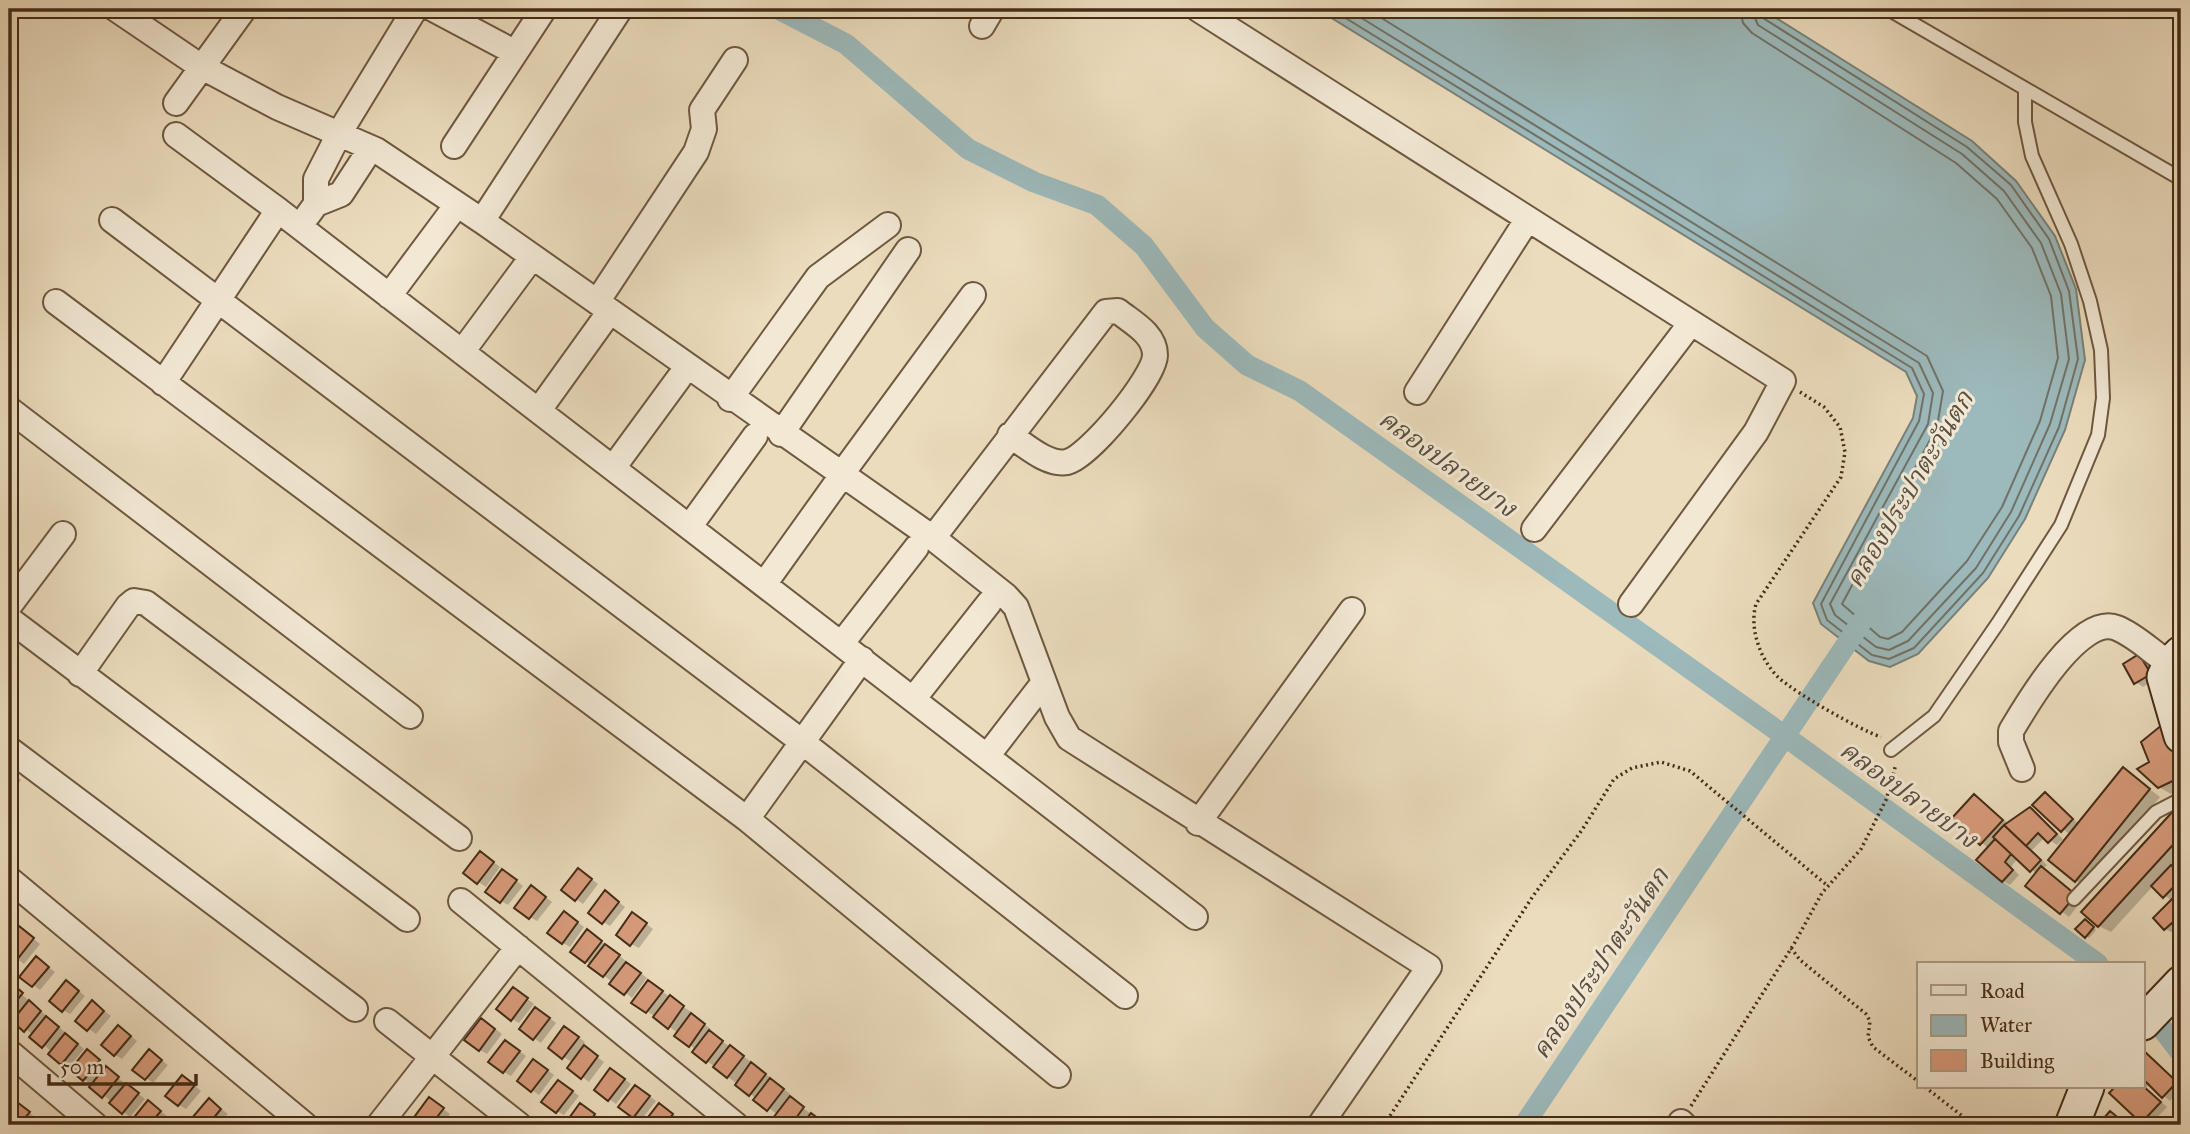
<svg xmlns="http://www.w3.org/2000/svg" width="2190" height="1134" font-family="'IM FELL Great Primer','Noto Serif Thai',serif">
<rect width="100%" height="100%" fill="#ebdcbd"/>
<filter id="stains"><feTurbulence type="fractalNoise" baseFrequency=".00286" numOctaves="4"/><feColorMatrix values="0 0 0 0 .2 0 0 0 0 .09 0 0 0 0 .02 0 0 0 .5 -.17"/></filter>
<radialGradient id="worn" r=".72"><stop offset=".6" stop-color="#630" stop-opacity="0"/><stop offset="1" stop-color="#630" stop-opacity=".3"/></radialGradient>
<path fill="#9cb9bb" stroke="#798179" stroke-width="2" d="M 1317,9 L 1762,9 L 1972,141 L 2016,181 L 2055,236 L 2076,289 L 2085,360 L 2065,430 L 2025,519 L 1988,578 L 1918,654 L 1890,667 L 1869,661 L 1821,624 L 1813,603 L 1913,418 L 1917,396 L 1906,372 Z"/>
<path fill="#0003" d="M 2139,656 L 2147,660 L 2157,678 L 2143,687 L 2136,682 Z
M 2181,732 L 2181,789 L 2171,794 L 2159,787 L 2152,762 Z
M 2123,769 L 2160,797 L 2087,887 L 2076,881 L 2070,835 L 2035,804 L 2045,794 L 2079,824 Z
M 9,770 L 21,780 L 9,797 Z
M 1975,796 L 2009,824 L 2030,809 L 2063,839 L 2057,845 L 2045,837 L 2032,850 L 2047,865 L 2043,869 L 2082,900 L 2069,917 L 2028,886 L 2037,874 L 2018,858 L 2011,867 L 2019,875 L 2010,885 L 2003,881 L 1988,848 L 1954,819 Z
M 2176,811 L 2181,814 L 2181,855 L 2170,867 L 2181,874 L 2181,931 L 2177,935 L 2165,929 L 2172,901 L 2153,886 L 2111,932 L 2099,926 Z
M 487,857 L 500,867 L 486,887 L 465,873 Z
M 585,874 L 598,884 L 583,904 L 563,890 Z
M 510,876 L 523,886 L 508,905 L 501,901 Z
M 539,892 L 552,902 L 537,921 L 530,917 Z
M 612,897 L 625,907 L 610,926 L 603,922 Z
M 571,917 L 584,927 L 570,947 L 563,943 Z
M 640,919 L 653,929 L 639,948 L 631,944 Z
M 10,920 L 40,944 L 24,964 L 9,953 Z
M 2088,922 L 2096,930 L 2089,938 L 2078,929 Z
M 595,936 L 647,978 L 632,998 L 586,961 Z
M 37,958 L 55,972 L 40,990 L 22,977 Z
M 10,984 L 84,1049 L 69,1067 L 9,1014 Z
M 74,987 L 85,996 L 70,1014 L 63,1010 Z
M 656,987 L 691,1012 L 689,1014 L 711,1029 L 709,1032 L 750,1061 L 790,1094 L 788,1097 L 826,1125 L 785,1125 L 776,1118 L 778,1115 L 707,1061 L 678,1033 L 634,1002 Z
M 521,994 L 534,1004 L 519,1023 L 512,1019 Z
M 99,1007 L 111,1016 L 96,1034 L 77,1020 Z
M 543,1013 L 556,1023 L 541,1043 L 521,1029 Z
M 489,1024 L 502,1034 L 487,1054 L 480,1050 Z
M 125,1031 L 137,1041 L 122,1059 L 115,1055 Z
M 572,1032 L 585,1042 L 582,1046 L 604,1062 L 589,1082 L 569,1067 L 573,1063 L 550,1048 Z
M 513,1046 L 526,1056 L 511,1076 L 504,1072 Z
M 149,1051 L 168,1065 L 153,1083 L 135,1069 Z
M 2143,1053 L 2151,1057 L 2181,1086 L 2170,1101 L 2150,1084 L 2145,1088 L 2167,1107 L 2150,1125 L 2142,1122 L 2111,1093 L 2117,1087 L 2143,1087 Z
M 94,1056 L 106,1065 L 104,1067 L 145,1099 L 130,1117 L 84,1079 Z
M 541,1065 L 554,1075 L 539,1095 L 532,1090 Z
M 618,1074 L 631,1084 L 616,1104 L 596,1090 Z
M 190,1081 L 201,1091 L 186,1109 L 179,1105 Z
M 566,1086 L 579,1096 L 564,1115 L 557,1111 Z
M 643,1091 L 656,1101 L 641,1120 L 634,1116 Z
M 9,1094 L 15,1100 L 9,1108 Z
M 209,1100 L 228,1114 L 218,1125 L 202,1125 L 194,1118 Z
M 18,1104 L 36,1118 L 30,1125 L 9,1125 L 9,1115 Z
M 437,1104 L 450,1114 L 441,1125 L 423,1125 L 415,1119 Z
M 155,1107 L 167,1116 L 159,1125 L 138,1125 L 133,1121 Z
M 588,1109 L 601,1119 L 597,1125 L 566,1125 Z
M 666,1109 L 679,1119 L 675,1125 L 644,1125 Z
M 606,1120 L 613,1124 L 614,1125 L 603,1125 Z
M 169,1121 L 176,1125 L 177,1125 L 166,1125 Z
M 454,1121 L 461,1125 L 462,1125 L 450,1125 Z"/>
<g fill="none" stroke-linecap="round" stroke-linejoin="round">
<path stroke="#707268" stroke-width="2" d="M 1331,9 L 1912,368 L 1924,394 L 1919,421 L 1821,604 L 1827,620 L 1872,655 L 1889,659 L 1914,648 L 1983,573 L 2019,516 L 2059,427 L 2078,359 L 2069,291 L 2049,239 L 2011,185 L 1967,147 L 1763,18 L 1759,9
M 1347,9 L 1919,363 L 1933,393 L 1928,424 L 1830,604 L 1835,615 L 1876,647 L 1889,650 L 1908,641 L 1976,568 L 2011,512 L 2050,424 L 2069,359 L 2061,294 L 2041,243 L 2004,191 L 1962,154 L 1758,25 L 1751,9
M 1367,9 L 1927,356 L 1943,391 L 1937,427 L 1842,604 L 1880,637 L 1888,639 L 1902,632 L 1967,561 L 2002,507 L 2040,421 L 2058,358 L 2051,296 L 2032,248 L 1997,199 L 1956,163 L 1752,33 L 1743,23 L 1740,9"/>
<path stroke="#9cb9bb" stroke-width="21" d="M 778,9 L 846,44 L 968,149 L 1034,182 L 1097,205 L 1144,246 L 1205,328 L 1247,365 L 1300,391 L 1786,737 L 2098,964
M 2144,1005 L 2181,1053
M 1524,1125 L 1862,621"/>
</g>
<path fill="#d79b7b" stroke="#442c16" stroke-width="2" d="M 2139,654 L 2151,674 L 2134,684 L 2123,664 Z
M 2168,720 L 2181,749 L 2181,777 L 2158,788 L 2137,769 L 2149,762 L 2141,742 Z
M 2123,767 L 2150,789 L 2075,882 L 2048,860 Z
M 2045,792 L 2073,819 L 2061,832 L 2032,805 Z
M 1974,794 L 2003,820 L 1980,845 L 1951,819 Z
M 2030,807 L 2057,834 L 2048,843 L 2038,833 L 2026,846 L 2004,825 Z
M 2175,809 L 2181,814 L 2181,836 L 2098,927 L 2081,912 Z
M 2004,825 L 2041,860 L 2030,872 L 1993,837 Z
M 1995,839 L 2011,854 L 2005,862 L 2013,870 L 2002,882 L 1976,860 Z
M 480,851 L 494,862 L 477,884 L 463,873 Z
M 2171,865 L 2181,875 L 2181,879 L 2163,898 L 2151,886 Z
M 2041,866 L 2076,895 L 2060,914 L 2025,886 Z
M 578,868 L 592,879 L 575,901 L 561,890 Z
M 502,869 L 517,880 L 500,903 L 485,892 Z
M 531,885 L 546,897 L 529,919 L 514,908 Z
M 605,890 L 619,902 L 602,924 L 588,913 Z
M 2181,890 L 2181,933 L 2172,923 L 2164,930 L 2153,918 Z
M 564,911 L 578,922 L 562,944 L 547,933 Z
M 632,912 L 647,923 L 630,946 L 616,935 Z
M 9,918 L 34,938 L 16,961 L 9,955 Z
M 2085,919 L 2094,927 L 2085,938 L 2075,929 Z
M 587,929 L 602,941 L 585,963 L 570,952 Z
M 605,944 L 620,955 L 603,977 L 588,966 Z
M 36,956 L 49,967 L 32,987 L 19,977 Z
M 626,962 L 641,973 L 624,995 L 609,984 Z
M 66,980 L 79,991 L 62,1012 L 49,1001 Z
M 648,980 L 663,991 L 646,1013 L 631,1003 Z
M 10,982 L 23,993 L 9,1010 L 9,983 Z
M 513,987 L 528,998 L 511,1021 L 496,1009 Z
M 670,995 L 684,1006 L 668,1029 L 653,1017 Z
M 29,1000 L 41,1011 L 24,1032 L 12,1021 Z
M 92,1000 L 104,1011 L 87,1031 L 75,1021 Z
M 535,1007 L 550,1018 L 533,1040 L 519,1029 Z
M 691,1013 L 705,1024 L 689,1047 L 674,1036 Z
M 46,1016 L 59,1027 L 42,1048 L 29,1037 Z
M 481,1018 L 495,1029 L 479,1051 L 464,1040 Z
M 118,1025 L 131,1036 L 114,1056 L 101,1045 Z
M 564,1026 L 579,1037 L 562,1059 L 548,1048 Z
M 709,1030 L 723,1041 L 706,1063 L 692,1052 Z
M 65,1033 L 78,1044 L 61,1065 L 48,1054 Z
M 505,1040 L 520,1051 L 503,1073 L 488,1062 Z
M 584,1045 L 598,1056 L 581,1079 L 567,1068 Z
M 730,1045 L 744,1056 L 727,1078 L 713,1067 Z
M 87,1049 L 100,1060 L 83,1081 L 70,1070 Z
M 149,1049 L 162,1060 L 145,1080 L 132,1070 Z
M 2143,1050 L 2177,1082 L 2162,1098 L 2143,1079 Z
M 533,1059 L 548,1070 L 531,1092 L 517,1081 Z
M 751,1062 L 766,1074 L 749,1096 L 735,1085 Z
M 106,1066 L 119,1077 L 102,1098 L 89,1087 Z
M 610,1068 L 625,1079 L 608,1101 L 594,1090 Z
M 182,1075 L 195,1085 L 178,1106 L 165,1096 Z
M 770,1078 L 784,1089 L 767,1111 L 753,1100 Z
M 558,1080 L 573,1091 L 556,1113 L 541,1102 Z
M 126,1083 L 139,1093 L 122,1114 L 109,1103 Z
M 635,1085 L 650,1096 L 633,1118 L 618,1107 Z
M 2143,1086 L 2161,1102 L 2141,1123 L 2109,1093 L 2115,1087 Z
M 790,1096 L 804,1107 L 791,1125 L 782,1125 L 773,1118 Z
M 429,1097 L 444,1108 L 431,1125 L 420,1125 L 412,1120 Z
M 209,1098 L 221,1109 L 208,1125 L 199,1125 L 191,1119 Z
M 148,1100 L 161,1111 L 149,1125 L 136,1125 L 131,1121 Z
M 17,1102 L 30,1112 L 19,1125 L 9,1125 L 9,1112 Z
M 580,1103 L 595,1114 L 587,1125 L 564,1125 Z
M 659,1103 L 673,1114 L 665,1125 L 642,1125 Z
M 2110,1111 L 2127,1125 L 2098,1125 Z
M 811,1113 L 826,1124 L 825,1125 L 802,1125 Z"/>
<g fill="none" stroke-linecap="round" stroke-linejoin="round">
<g stroke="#6e5840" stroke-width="16">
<path id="lane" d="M 1888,9 L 2181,179
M 1891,750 L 1934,716 L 1998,623 L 2061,525 L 2098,435 L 2103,398 L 2101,350 L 2090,301 L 2071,244 L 2032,156 L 2025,122 L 2025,90
M 2074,899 L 2156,812 L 2181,799"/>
</g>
<g stroke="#6e5840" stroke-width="28">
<path id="street" d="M 116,9 L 200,66 L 277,107 L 376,150 L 482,221 L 933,538 L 1006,596 L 1016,607 L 1057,717 L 1069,738 L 1429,967 L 1320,1125
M 433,9 L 514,52
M 1198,9 L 1783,381 L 1756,432 L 1631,604
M 982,26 L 992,9
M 176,103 L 244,9
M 176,135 L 278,210 L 1195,917
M 454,146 L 544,9
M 316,204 L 316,179 L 340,132 L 415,9
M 308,215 L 316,204 L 341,194 L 371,148
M 112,220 L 801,741 L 1125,996
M 482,221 L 620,9
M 389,296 L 453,210
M 56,302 L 747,819 L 1058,1075
M 597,302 L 696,152 L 704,129 L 702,110 L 735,60
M 462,352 L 527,264
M 163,383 L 278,210
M 1417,392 L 1527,220
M 730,399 L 818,277 L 888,225
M 9,409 L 410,716
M 539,410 L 603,321
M 781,434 L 908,250
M 613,468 L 679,378
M 841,475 L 973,295
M 690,526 L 755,436
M 1534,529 L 1691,323
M 933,538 L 1106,312 L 1118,311 C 1133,323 1155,334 1155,355 C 1155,377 1089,457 1067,462 C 1048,466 1025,445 1010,435
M 765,583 L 838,481
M 9,606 L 63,534
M 9,619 L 407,919
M 842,643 L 916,548
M 80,674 L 128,606 L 134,601 L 146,603 L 459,838
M 914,698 L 989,603
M 9,749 L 355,1009
M 988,755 L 1038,690
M 2022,769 L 2011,742 L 2011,731 C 2027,704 2080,613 2117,628 C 2135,635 2153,653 2170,664
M 747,819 L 862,659
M 1198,823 L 1352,610
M 9,879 L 305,1125
M 461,901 L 736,1125
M 387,1021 L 519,1125
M 9,1052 L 95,1125
M 1681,1122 L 1684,1125
M 379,1125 L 518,947"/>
</g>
<g stroke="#442c16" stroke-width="37">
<path id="secondary" d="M 2181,653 L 2170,664 L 2164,677 L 2181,736
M 2143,1023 L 2181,983
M 2072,1125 L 2087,1087"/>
</g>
<path stroke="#442c16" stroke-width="3.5" stroke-dasharray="2 3.5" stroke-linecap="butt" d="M 1800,392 L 1824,407 L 1840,427 L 1845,452 L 1841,477 L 1756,604 C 1749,628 1760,660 1779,678 C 1797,694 1858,729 1881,737
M 1791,948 L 1800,960 L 1866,1014 L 1870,1021 L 1868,1037 L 1873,1047 L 1919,1082
M 1925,1087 L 1970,1122
M 1691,1106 L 1794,944 L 1822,893 L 1861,849 L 1886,800 L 1896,764
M 1384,1125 L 1533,896 L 1582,830 L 1614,779 L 1632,768 L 1661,762 L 1690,771 L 1828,886"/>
<use href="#lane" stroke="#f2e8d4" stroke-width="12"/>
<use href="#street" stroke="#f2e8d4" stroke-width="24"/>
<use href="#secondary" stroke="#f2e8d4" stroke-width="33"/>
</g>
<g text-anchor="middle" stroke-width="6" stroke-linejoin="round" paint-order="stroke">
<g font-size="26" font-style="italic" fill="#5a4f3f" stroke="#f2e8d4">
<text transform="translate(1448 463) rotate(36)" y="9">คลองปลายบาง</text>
<text transform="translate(1909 489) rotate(-59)" y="9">คลองประปาตะวันตก</text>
<text transform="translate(1909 794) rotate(36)" y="9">คลองปลายบาง</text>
<text transform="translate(1600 963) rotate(-56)" y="9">คลองประปาตะวันตก</text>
</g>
</g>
<rect width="2190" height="1134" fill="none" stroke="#ebdcbd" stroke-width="35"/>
<rect x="10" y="10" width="2169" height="1113" fill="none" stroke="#442c16" stroke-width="3.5"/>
<rect x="18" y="18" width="2155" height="1099" fill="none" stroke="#442c16" stroke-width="2"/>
<rect x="1917" y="962" width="228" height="126" fill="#f2e8d4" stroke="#ac9d88" stroke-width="2"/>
<rect x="1931" y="985" width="35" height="10" fill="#f2e8d4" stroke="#ac9d88" stroke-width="2"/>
<text x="1980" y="998" font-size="21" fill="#442c16">Road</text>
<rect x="1931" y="1015" width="35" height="21" fill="#9cb9bb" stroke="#ac9d88" stroke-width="2"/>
<text x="1980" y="1032" font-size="21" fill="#442c16">Water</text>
<rect x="1931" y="1050" width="35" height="21" fill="#d79b7b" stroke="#ac9d88" stroke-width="2"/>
<text x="1980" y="1068" font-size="21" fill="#442c16">Building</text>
<path d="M49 1074v10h147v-10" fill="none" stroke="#442c16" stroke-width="3.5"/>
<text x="60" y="1074" font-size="21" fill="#442c16" stroke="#f2e8d4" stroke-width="5" paint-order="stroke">50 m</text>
<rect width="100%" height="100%" filter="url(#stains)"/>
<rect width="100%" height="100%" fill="url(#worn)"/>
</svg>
